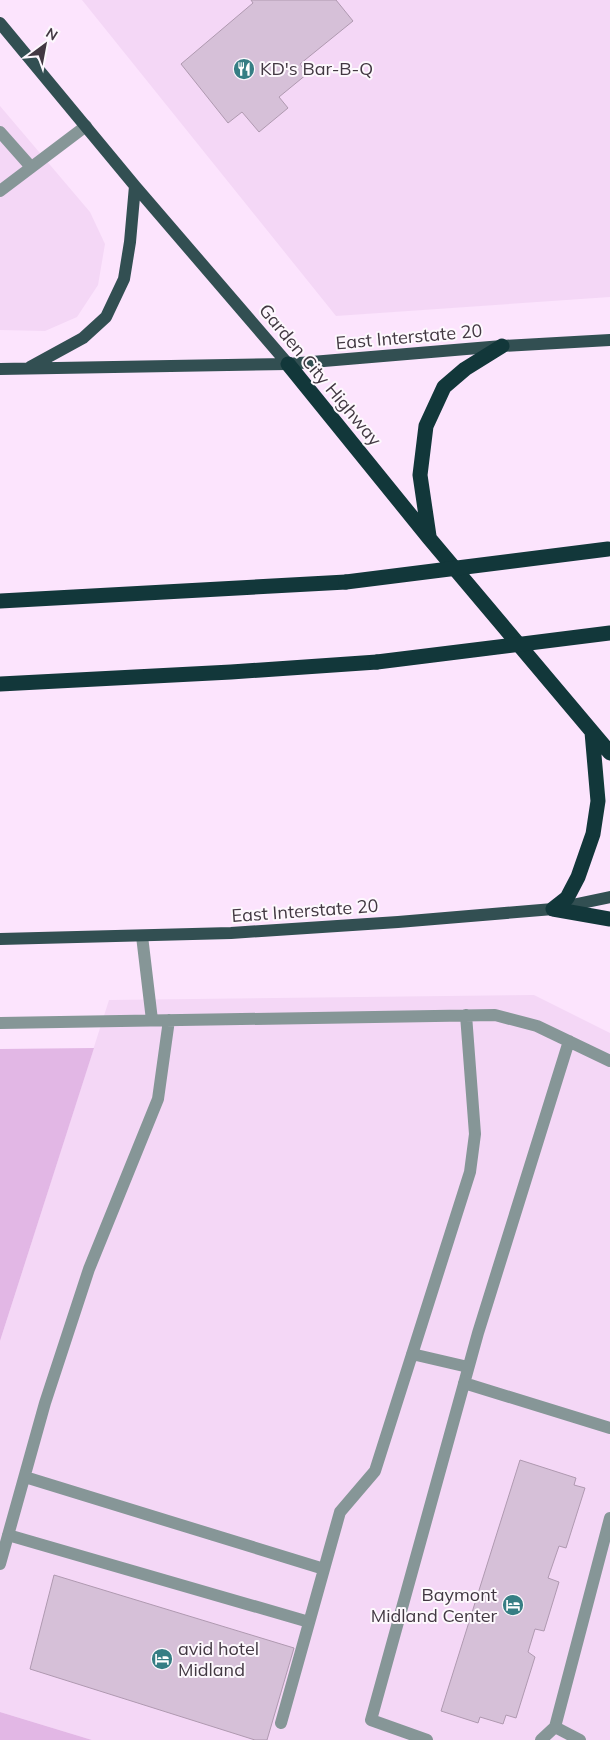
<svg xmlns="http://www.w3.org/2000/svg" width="610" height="1740" font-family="Mulish,sans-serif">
<rect width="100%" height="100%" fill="#fce4fd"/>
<path fill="#f4d7f6" d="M 82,0 L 610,0 L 610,297 L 336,316 Z
M 0,106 L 90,212 L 105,244 L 98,285 L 77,317 L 45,331 L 0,330 Z
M 534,995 L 610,1033 L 610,1740 L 92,1740 L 0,1712 L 0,1341 L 109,1000 Z"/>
<path fill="#e2b7e5" d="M 94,1048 L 0,1341 L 0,1049 Z
M 0,1712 L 92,1740 L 0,1740 Z"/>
<path fill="#d6c0d8" stroke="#af99b0" d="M 251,0 L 336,0 L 353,21 L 300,64 L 307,74 L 279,97 L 288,108 L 259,132 L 242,112 L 228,123 L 181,64 L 253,3 Z
M 520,1460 L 576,1478 L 574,1485 L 585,1488 L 566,1548 L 559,1546 L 548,1578 L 559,1582 L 544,1631 L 535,1629 L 528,1652 L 535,1657 L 516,1718 L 506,1715 L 503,1724 L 480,1717 L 478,1723 L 441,1711 Z
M 54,1575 L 294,1648 L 267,1740 L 255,1740 L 30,1669 Z"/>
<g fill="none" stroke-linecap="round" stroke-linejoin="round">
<path stroke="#869697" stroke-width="12" d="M 0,132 L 31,167
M 0,191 L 86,126
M 142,936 L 152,1020
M 0,1023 L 495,1015 L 537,1026 L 610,1061
M 412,1354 L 468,1367
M 464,1383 L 610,1428
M 25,1477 L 324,1569
M 8,1535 L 309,1622
M 0,1564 L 45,1403 L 89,1269 L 158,1099 L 169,1020
M 281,1723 L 340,1512 L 375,1471 L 470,1172 L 475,1134 L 466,1015
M 427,1740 L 371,1720 L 478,1333 L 569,1041
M 541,1740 L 555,1727
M 580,1740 L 555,1727 L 610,1518"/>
<path stroke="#324f52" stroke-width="12" d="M 0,23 L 135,186 L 288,364
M 30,367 L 83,338 L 106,317 L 124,279 L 130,242 L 135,186
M 0,369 L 288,364 L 502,346 L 610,340
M 0,939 L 231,933 L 398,922 L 553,909 L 610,897"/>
<path stroke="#12373a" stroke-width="15" d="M 288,364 L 429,538 L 610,753
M 429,536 L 420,475 L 426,426 L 444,387 L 465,369 L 502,346
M 0,601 L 346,582
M 0,684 L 231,672 L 377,662
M 553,909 L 567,898 L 578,877 L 593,834 L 598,801 L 592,732
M 553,909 L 610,919"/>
<path stroke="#12373a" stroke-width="15" d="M 346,582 L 608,549
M 377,662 L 610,633"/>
</g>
<defs>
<g id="restaurant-disc" transform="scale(1.125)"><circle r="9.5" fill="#367e84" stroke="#fdf8fd"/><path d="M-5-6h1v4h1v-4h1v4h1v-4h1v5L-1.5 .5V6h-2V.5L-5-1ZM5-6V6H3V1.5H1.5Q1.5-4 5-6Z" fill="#fff"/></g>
<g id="hotel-disc" transform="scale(1.125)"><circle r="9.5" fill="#367e84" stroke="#fdf8fd"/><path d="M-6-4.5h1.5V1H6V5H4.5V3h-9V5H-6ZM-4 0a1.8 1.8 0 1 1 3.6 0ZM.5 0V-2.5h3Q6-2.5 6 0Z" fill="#fff"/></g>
</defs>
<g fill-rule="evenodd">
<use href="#restaurant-disc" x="244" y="69"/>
<use href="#hotel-disc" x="513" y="1605"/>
<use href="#hotel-disc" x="162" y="1659"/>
</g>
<g text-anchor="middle" stroke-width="4" stroke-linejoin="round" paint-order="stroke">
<g font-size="18" fill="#423842" stroke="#fdf8fd" text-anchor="start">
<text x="260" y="75">KD's Bar-B-Q</text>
<text x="497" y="1601" text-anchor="end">Baymont<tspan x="497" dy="21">Midland Center</tspan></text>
<text x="178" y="1655">avid hotel<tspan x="178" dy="21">Midland</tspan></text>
</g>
<g font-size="18" fill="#423842" stroke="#fdf8fd">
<text transform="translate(409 337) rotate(-5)" y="6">East Interstate 20</text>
<text transform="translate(320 375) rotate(50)" y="6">Garden City Highway</text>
<text transform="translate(305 911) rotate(-4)" y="6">East Interstate 20</text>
</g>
</g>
<g transform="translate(45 45) rotate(32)" stroke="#fdf8fd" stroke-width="4" paint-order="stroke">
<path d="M0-4L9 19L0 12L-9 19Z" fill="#423842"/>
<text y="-8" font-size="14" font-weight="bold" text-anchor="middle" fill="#423842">N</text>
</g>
</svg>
